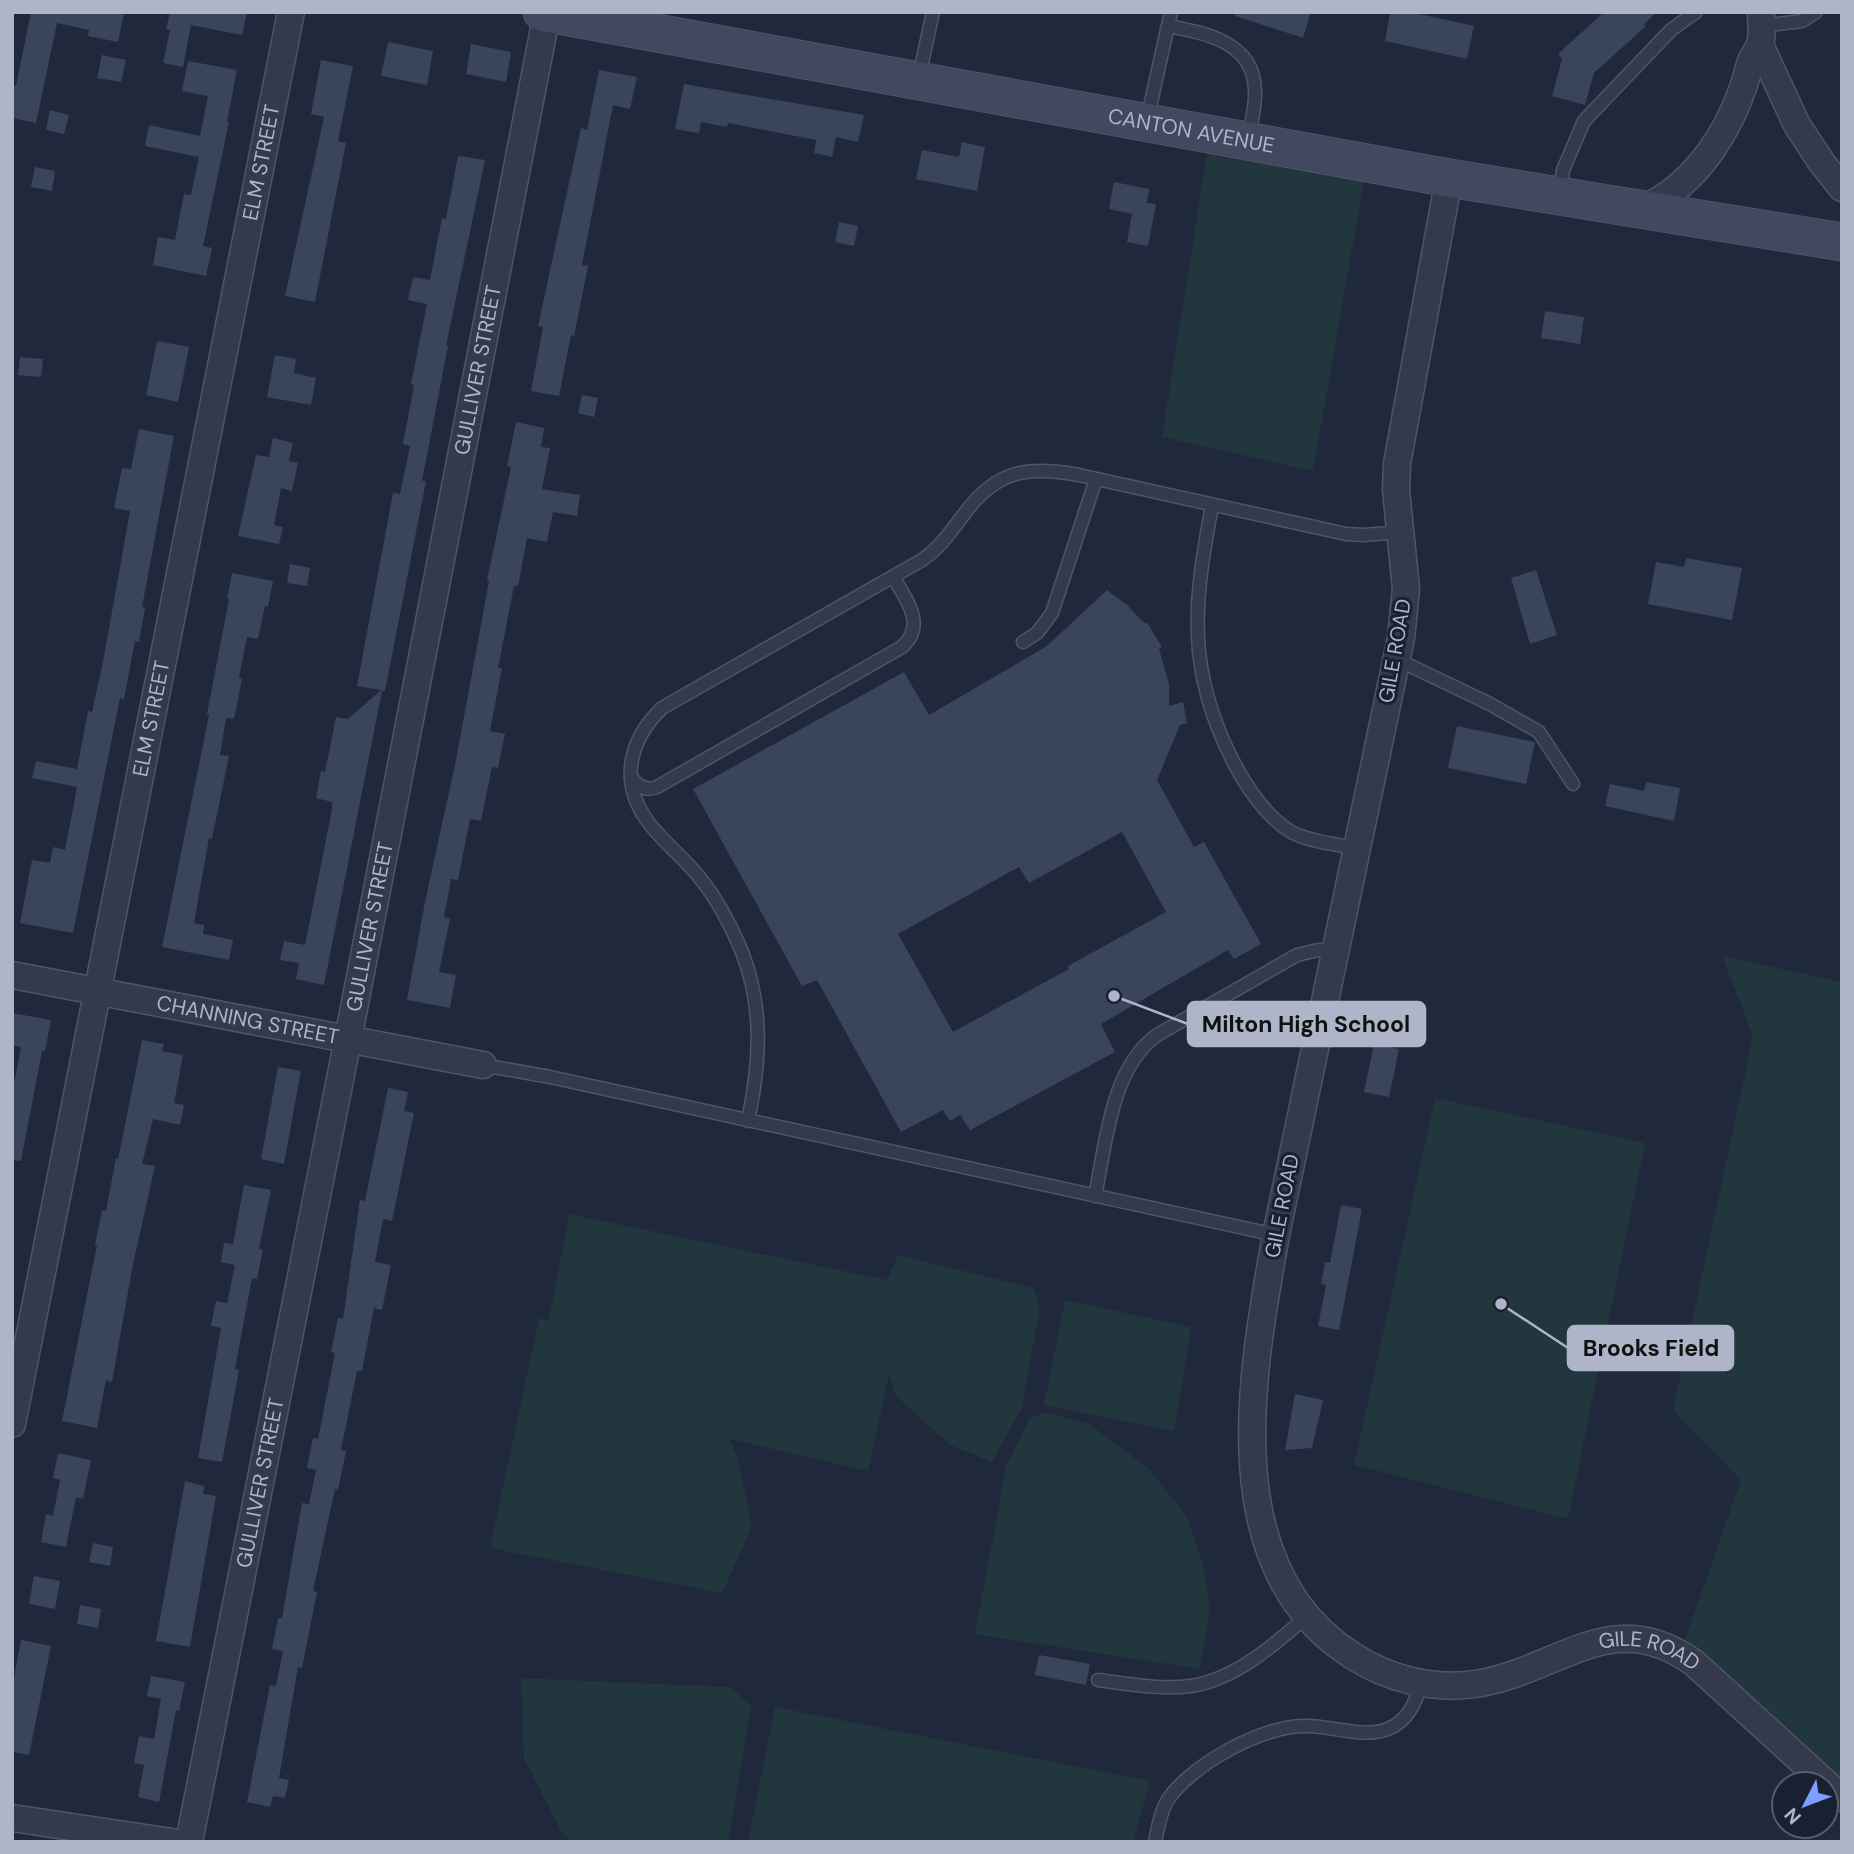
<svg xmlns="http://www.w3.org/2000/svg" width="1854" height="1854" font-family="'DM Sans',sans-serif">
<rect width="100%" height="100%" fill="#20283c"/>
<path fill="#22363d" d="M 1207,154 L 1364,181 L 1313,471 L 1162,437 Z
M 1722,956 L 1842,982 L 1842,1781 L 1680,1654 L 1741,1480 L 1673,1410 L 1753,1036 Z
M 1435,1098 L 1645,1143 L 1568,1519 L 1354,1465 Z
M 569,1214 L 887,1280 L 898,1255 L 1033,1288 L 1040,1307 L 1022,1407 L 992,1462 L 950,1445 L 895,1395 L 889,1375 L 868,1471 L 730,1439 L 738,1460 L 752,1527 L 722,1593 L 490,1548 L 539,1318 L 549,1320 Z
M 1065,1300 L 1191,1327 L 1174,1431 L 1044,1405 Z
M 1045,1412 L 1089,1424 L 1147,1467 L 1186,1515 L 1203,1564 L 1210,1610 L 1200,1669 L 975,1634 L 1006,1467 L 1029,1419 Z
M 521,1678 L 730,1687 L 751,1706 L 728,1842 L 573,1842 L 562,1833 L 524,1758 Z
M 775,1707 L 1150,1781 L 1133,1842 L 748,1842 Z"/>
<path fill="#3b445d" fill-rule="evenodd" d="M 31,12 L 124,12 L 118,42 L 88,36 L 89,30 L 57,23 L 36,123 L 12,118 L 12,85 L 16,86 Z
M 170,12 L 247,12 L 242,35 L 191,25 L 183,67 L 163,63 L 170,30 L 166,29 Z
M 1236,12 L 1311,12 L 1303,38 L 1235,16 Z
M 1390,12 L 1410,12 L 1474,26 L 1467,59 L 1385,41 Z
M 1604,12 L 1657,12 L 1644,24 L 1646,26 L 1594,73 L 1585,105 L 1552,96 L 1562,59 L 1558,54 Z
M 388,42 L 433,51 L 427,85 L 381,76 Z
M 471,44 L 511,52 L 506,82 L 466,74 Z
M 102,55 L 126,60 L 121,82 L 97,78 Z
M 321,60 L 353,66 L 338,141 L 346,143 L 315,302 L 285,296 L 324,117 L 311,114 Z
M 188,61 L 237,70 L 227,122 L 229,122 L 203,246 L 212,248 L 206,276 L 153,265 L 158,237 L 175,240 L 184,194 L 191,195 L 199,157 L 145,146 L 149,125 L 200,136 L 208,96 L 182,91 Z
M 599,70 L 637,77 L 630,109 L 613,105 L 582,265 L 588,266 L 574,336 L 571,335 L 559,396 L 531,391 L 543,327 L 538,326 L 581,128 L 587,130 Z
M 684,84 L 864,115 L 858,142 L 836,137 L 832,157 L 814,153 L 816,140 L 728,123 L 727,127 L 701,122 L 699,133 L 675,129 Z
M 50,110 L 69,115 L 64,134 L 46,130 Z
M 962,142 L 985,147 L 977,191 L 916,179 L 922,150 L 959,157 Z
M 458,156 L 485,160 L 446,346 L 448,346 L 422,481 L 426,481 L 385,691 L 382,691 L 324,985 L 296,979 L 299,963 L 280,960 L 284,941 L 305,945 L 332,809 L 332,802 L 316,798 L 321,771 L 325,772 L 336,717 L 348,719 L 381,690 L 357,686 L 393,493 L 400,494 L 410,446 L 403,444 L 414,385 L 411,384 L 427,304 L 408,300 L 413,277 L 430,280 L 442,218 L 446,219 Z
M 35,167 L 55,171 L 52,191 L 31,187 Z
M 1114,182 L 1149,189 L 1147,203 L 1156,204 L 1148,246 L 1127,242 L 1132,214 L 1109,209 Z
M 839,222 L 858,226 L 854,246 L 835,242 Z
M 1545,311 L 1584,317 L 1580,344 L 1541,338 Z
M 157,341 L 189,347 L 178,402 L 146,395 Z
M 275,355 L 296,359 L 294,373 L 316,378 L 311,405 L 267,397 Z
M 20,357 L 43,359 L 41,377 L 18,375 Z
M 582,395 L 598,398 L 594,417 L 578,413 Z
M 516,422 L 544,428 L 541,447 L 550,448 L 542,489 L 580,495 L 577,516 L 553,512 L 547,542 L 527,538 L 518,586 L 514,586 L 498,668 L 502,668 L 490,731 L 505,734 L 498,768 L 492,767 L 481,821 L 470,819 L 458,880 L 451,879 L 444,917 L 450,919 L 439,972 L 456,975 L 450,1008 L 407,1000 L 425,902 L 456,760 L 489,581 L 487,580 L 511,467 L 507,466 Z
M 139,429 L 174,436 L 142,607 L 145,608 L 139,642 L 135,641 L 124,699 L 120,698 L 73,933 L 20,923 L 32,860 L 50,863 L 53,847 L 65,850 L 77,787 L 32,778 L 36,761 L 77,769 L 88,711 L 92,712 L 103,662 L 130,511 L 114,508 L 122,468 L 131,469 Z
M 273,438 L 293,443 L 289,461 L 298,463 L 292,491 L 281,488 L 274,525 L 283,527 L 279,544 L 238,536 L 256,455 L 269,457 Z
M 1686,558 L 1742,568 L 1732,620 L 1648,604 L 1656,562 L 1684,567 Z
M 290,564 L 310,568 L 307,586 L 287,583 Z
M 1536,570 L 1557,635 L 1530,644 L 1511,578 Z
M 232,573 L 273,581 L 268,606 L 265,606 L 258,639 L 247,637 L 239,678 L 242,679 L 234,719 L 226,718 L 220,755 L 229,756 L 212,839 L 209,838 L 194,923 L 204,925 L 203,934 L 233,940 L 229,960 L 162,947 L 209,715 L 207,714 L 229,599 L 227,599 Z
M 1107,590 L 1127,605 L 1143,622 L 1148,624 L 1162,647 L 1159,649 L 1169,684 L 1169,706 L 1183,702 L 1187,723 L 1180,725 L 1157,780 L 1194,847 L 1204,842 L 1261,944 L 1234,959 L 1228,950 L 1101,1024 L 1115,1052 L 970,1130 L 960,1115 L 950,1121 L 943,1110 L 901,1132 L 817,980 L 802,986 L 693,789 L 904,672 L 929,715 L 1047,646 ZM 1122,832 L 1166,912 L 1068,966 L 1069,969 L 953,1032 L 898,934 L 1019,867 L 1029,883 Z
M 1457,726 L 1535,742 L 1526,784 L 1448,768 Z
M 1646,782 L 1680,788 L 1674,821 L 1605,806 L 1610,784 L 1644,791 Z
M 12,1013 L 51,1020 L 45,1051 L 42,1051 L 21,1161 L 12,1160 L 12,1094 L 21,1047 L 12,1045 Z
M 142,1040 L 164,1044 L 162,1051 L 183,1055 L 174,1103 L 184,1105 L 180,1125 L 153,1119 L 142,1164 L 155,1166 L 133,1264 L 112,1382 L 106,1380 L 97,1428 L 62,1421 L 97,1245 L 95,1245 L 102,1210 L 106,1211 L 116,1158 L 118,1159 Z
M 1374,1044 L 1399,1049 L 1389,1097 L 1364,1092 Z
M 278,1067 L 301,1071 L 284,1164 L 261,1159 Z
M 388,1088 L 408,1092 L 404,1111 L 414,1113 L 392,1221 L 383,1219 L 375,1262 L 391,1265 L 382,1310 L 374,1308 L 362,1371 L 357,1371 L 341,1450 L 346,1451 L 338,1490 L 335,1489 L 313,1591 L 317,1592 L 302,1668 L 298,1667 L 279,1778 L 289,1780 L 285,1798 L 273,1796 L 270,1807 L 247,1802 L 270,1685 L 276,1686 L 283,1651 L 272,1649 L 278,1618 L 282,1618 L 302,1503 L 309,1504 L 316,1470 L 307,1468 L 313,1438 L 318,1439 L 335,1353 L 331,1352 L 338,1318 L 343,1319 L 360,1200 L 365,1201 Z
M 244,1185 L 271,1190 L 259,1249 L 263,1250 L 257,1279 L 252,1278 L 235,1369 L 239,1370 L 222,1462 L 198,1458 L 221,1328 L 211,1326 L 216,1301 L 227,1303 L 235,1265 L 221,1262 L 224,1243 L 233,1244 Z
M 1341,1205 L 1362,1209 L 1339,1330 L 1318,1326 L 1326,1285 L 1321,1284 L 1325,1262 L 1330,1263 Z
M 1295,1394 L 1323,1400 L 1312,1448 L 1285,1450 Z
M 58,1453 L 91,1460 L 83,1499 L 76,1497 L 66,1547 L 41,1542 L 46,1514 L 53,1516 L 60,1480 L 53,1478 Z
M 185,1481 L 204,1486 L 203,1494 L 216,1496 L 190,1647 L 156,1641 Z
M 93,1543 L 113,1547 L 110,1566 L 89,1562 Z
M 34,1576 L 60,1581 L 55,1609 L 29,1604 Z
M 80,1605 L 101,1609 L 98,1628 L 77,1624 Z
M 21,1640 L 51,1646 L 29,1755 L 12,1752 L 12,1688 Z
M 1039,1655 L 1090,1664 L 1086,1685 L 1035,1675 Z
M 151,1676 L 185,1682 L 179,1711 L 176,1710 L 159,1802 L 138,1797 L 144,1765 L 134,1763 L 139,1736 L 154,1739 L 161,1699 L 147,1696 Z"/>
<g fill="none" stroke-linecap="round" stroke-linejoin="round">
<g stroke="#4e5567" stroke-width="15">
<path id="lane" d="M 1168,26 C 1205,33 1254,42 1255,90 C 1256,105 1251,123 1249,138
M 1761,26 L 1802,21 L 1816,12
M 919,77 L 933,12
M 1147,120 L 1171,12
M 1560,194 L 1563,170 L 1584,121 L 1671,30 L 1696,12
M 1212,506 C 1193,605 1186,672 1235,765 C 1249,791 1267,818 1293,833 C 1312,842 1335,844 1355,848
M 1023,642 L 1037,633 L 1052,613 L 1096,479
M 1396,659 L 1490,704 L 1539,732 L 1573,784
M 632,778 C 638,787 646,791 657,787 L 902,647 C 927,625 906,599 893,577
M 483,1065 L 550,1077 L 1276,1235
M 748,1121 C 760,1064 764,1008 742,952 C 731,926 718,900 700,878 C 684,857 661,841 646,819 C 619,780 630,739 662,708 L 922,560 C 940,548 952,530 965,513 C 997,469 1030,466 1079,475 L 1346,534 L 1364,535 L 1401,532
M 1095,1196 C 1106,1143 1111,1068 1157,1035 L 1297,955 L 1318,950 L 1335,952
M 1098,1680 C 1129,1684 1161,1690 1191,1686 C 1236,1679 1274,1645 1307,1616
M 1155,1842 C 1158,1828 1160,1813 1167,1801 C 1190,1765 1262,1726 1304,1726 C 1330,1725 1363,1739 1388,1729 C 1408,1721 1416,1702 1421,1683"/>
</g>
<g stroke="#4e5567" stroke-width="29">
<g id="street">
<path d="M 1760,45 L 1797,125 L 1822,163 L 1842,188"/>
<path id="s1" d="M 1449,178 L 1397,464 L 1396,490 L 1406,589 L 1401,638 L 1276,1235 C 1252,1370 1213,1568 1353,1656 C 1389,1679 1432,1690 1475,1684 C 1558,1672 1611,1603 1694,1663 L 1842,1798"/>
<path d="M 1643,209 C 1700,183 1735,123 1750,64 C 1752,57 1757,52 1760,45 C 1763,35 1761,22 1761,12"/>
<path id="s2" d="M 12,975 L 483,1065"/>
<path id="s3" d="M 12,1424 L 291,12"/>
<path d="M 12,1818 L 172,1842"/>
<path id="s4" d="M 189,1842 L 348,1039 L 547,13"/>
</g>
</g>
<g stroke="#4e5567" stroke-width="39">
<g id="secondary">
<path id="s5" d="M 542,12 L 1449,178 L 1842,242"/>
</g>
</g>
<use href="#lane" stroke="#343a4c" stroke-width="12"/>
<use href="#street" stroke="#343a4c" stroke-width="26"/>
<use href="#secondary" stroke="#414860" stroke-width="37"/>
</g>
<g text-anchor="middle" stroke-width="6" stroke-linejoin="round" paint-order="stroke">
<g font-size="21" fill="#aeb5c8" stroke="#192031">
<text dy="7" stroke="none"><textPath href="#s5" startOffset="660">CANTON AVENUE</textPath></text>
<text dy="7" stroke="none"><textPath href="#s3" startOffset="1286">ELM STREET</textPath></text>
<text dy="7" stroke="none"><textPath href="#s4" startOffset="1500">GULLIVER STREET</textPath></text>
<text transform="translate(1395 651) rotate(-80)" y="7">GILE ROAD</text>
<text dy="7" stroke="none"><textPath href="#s3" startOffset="719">ELM STREET</textPath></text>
<text dy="7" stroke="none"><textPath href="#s4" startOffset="933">GULLIVER STREET</textPath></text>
<text dy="7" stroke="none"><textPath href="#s2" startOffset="240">CHANNING STREET</textPath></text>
<text transform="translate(1282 1206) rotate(-79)" y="7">GILE ROAD</text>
<text dy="7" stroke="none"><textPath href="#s4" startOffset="366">GULLIVER STREET</textPath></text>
<text dy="7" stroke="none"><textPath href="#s1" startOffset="1843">GILE ROAD</textPath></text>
</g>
</g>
<path fill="none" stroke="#aeb5c8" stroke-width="2.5" d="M1114 996L1188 1024M1501 1304L1568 1348"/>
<g fill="#aeb5c8" stroke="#192031" stroke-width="2.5">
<circle cx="1114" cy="996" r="7"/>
<circle cx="1501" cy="1304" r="7"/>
</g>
<g fill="#aeb5c8" stroke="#aeb5c8" stroke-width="2.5">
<rect x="1188" y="1002" width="237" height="44" rx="7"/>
<rect x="1568" y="1326" width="165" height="44" rx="7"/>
</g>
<g font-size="23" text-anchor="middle" font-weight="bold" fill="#111">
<text x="1306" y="1032">Milton High School</text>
<text x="1651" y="1356">Brooks Field</text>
</g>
<rect width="1854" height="1854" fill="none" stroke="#aeb5c8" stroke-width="28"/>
<g transform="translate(1805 1805) rotate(228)"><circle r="33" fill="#192031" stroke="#555c6d" stroke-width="2"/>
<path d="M0-5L12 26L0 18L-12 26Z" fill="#7d9eff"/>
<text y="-10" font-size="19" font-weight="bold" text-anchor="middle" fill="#aeb5c8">N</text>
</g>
</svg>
